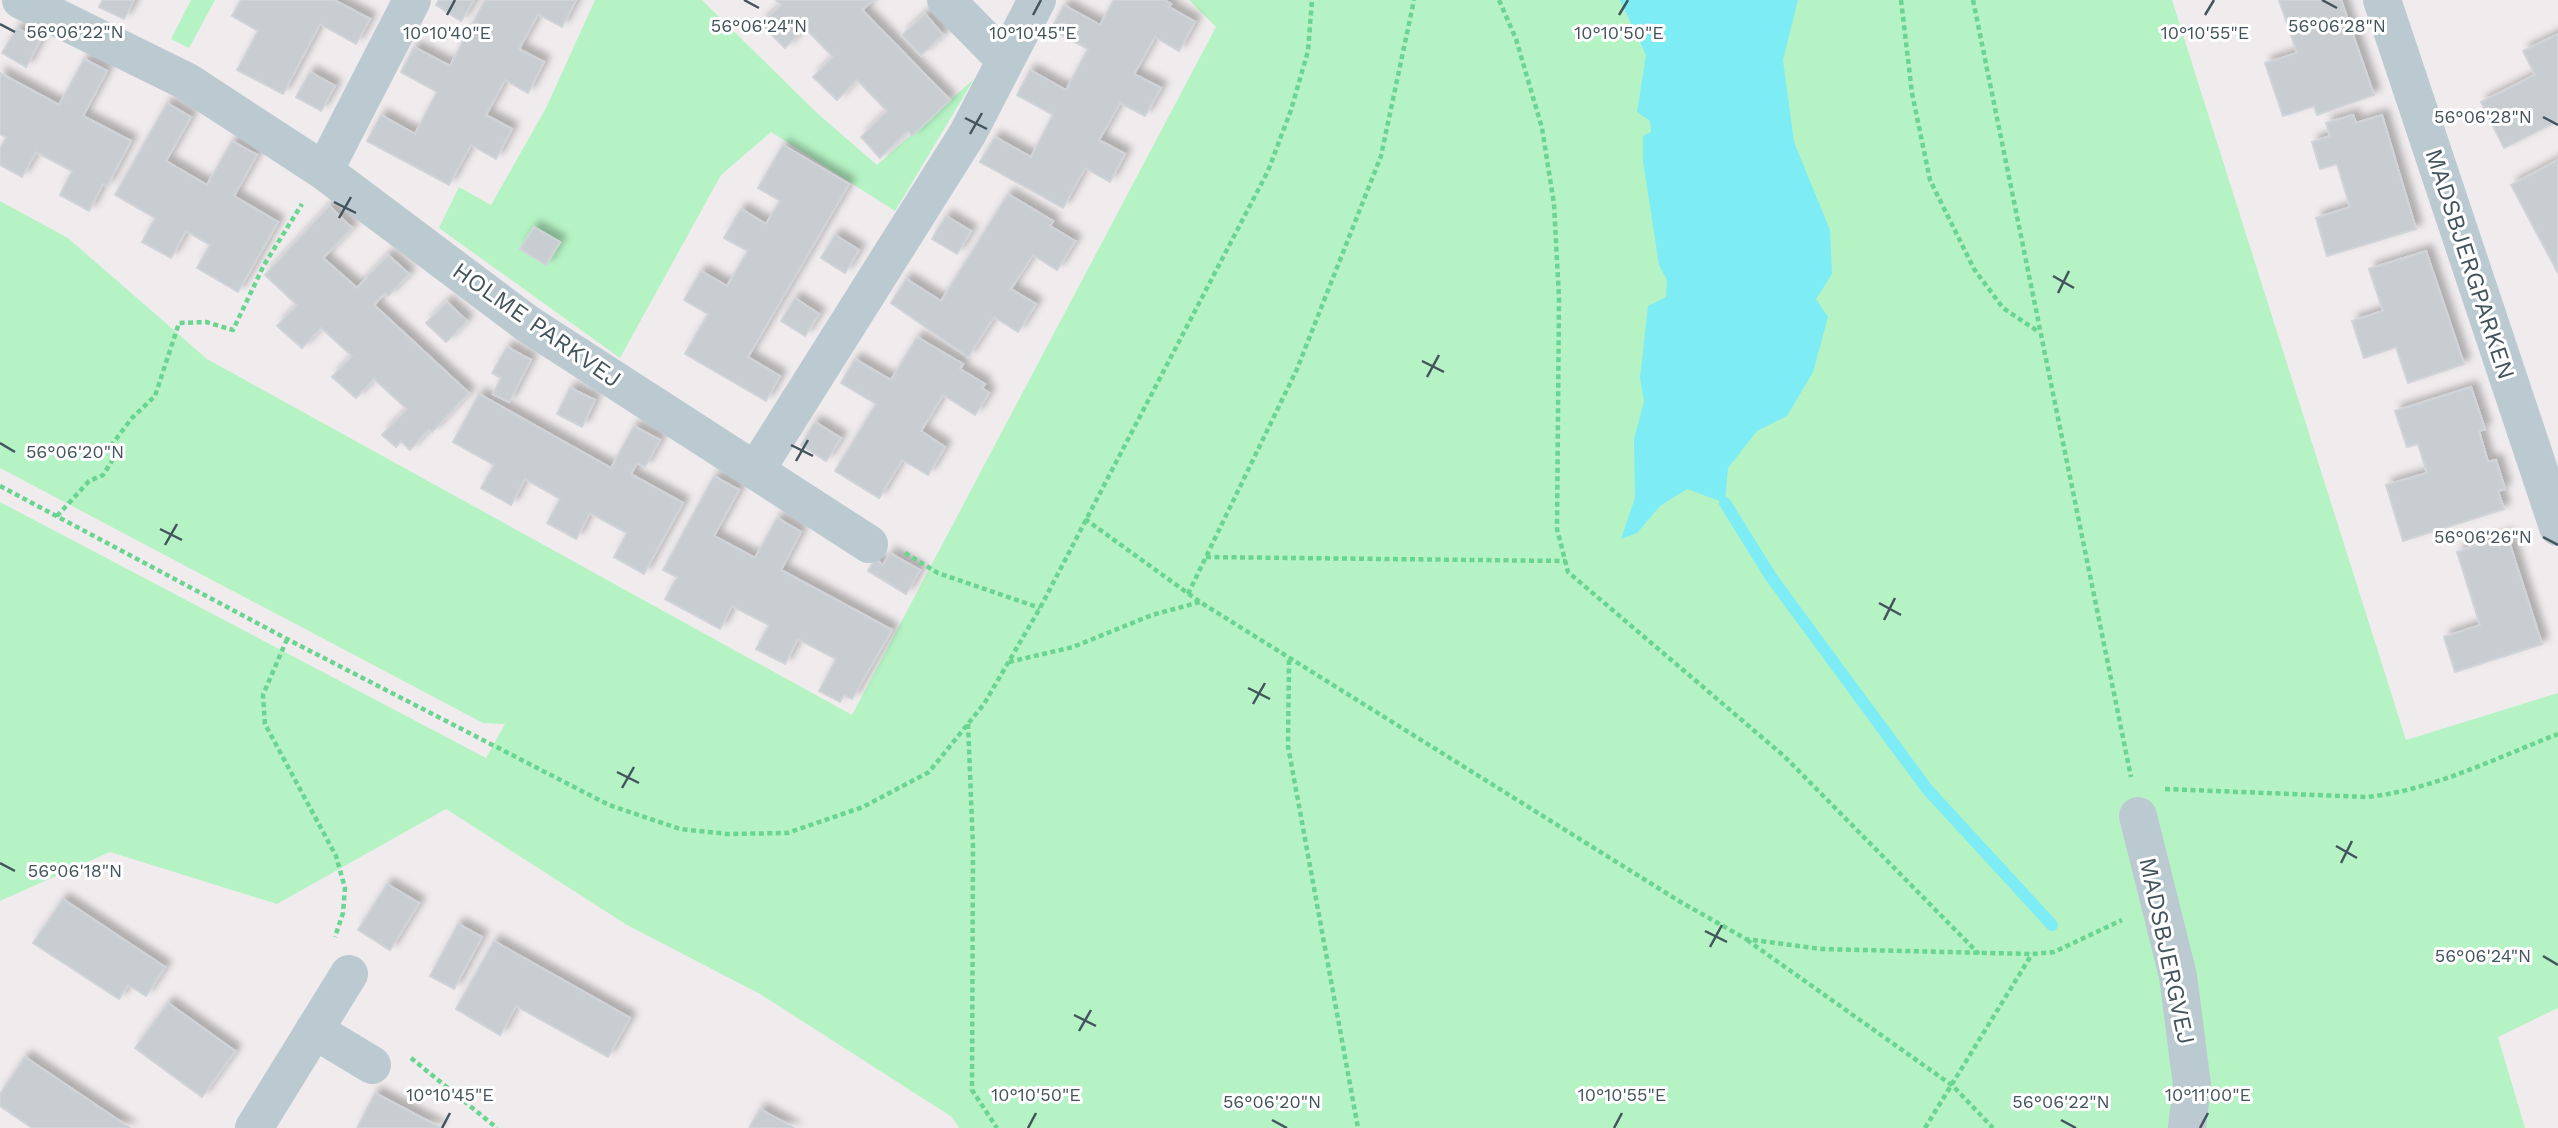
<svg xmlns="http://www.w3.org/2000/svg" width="2558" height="1128" font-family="'Work Sans',sans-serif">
<defs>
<filter id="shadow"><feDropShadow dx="6" dy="-6" stdDeviation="3.5" flood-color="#0004"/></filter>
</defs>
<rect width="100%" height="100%" fill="#f0eced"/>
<path fill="#b5f3c4" d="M 191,0 L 215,0 L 189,48 L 171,39 Z
M 595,0 L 702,0 L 817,113 L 877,165 L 974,79 L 895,211 L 771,132 L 721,175 L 620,358 L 439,228 L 459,187 L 491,205 L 546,108 Z
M 1189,0 L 2172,0 L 2406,740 L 2558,693 L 2558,1008 L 2498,1037 L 2525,1128 L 959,1128 L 952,1117 L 760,994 L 627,925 L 446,809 L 277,904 L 110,852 L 0,901 L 0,502 L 486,758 L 505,724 L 483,723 L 0,468 L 0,201 L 68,238 L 207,359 L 852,715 L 1216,27 Z"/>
<path fill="#7eecf4" d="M 1620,0 L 1798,0 L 1783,60 L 1794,142 L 1830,230 L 1832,274 L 1816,299 L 1828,317 L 1813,372 L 1787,416 L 1757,431 L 1728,468 L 1725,503 L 1687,489 L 1660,506 L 1637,533 L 1621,539 L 1635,498 L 1634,439 L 1644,402 L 1640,378 L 1648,306 L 1666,297 L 1667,280 L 1659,265 L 1643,161 L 1643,136 L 1651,132 L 1650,121 L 1637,112 L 1646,55 Z"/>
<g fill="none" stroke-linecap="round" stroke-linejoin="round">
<path stroke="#7eecf4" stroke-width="12" d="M 1725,503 L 1771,577 L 1927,789 L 2052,925"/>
</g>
<path fill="#c8cdd2" stroke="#d0d4d9" stroke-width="2" filter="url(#shadow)" d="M 103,0 L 134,0 L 124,19 L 99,7 Z
M 241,0 L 334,0 L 370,19 L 356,44 L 320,24 L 283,94 L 237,70 L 258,31 L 232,16 Z
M 439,0 L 474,0 L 461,21 L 436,5 Z
M 485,0 L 576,0 L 562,27 L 538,14 L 519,49 L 544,62 L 528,93 L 505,80 L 486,115 L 512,129 L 496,159 L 471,145 L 449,185 L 367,141 L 381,115 L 415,134 L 437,92 L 401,72 L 414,47 L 450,66 Z
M 776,0 L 873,0 L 862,10 L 950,100 L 912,136 L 908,131 L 880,158 L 861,137 L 887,111 L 857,80 L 837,100 L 813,77 L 833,57 L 805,28 L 785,48 L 761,24 L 781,5 Z
M 1114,0 L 1164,0 L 1171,4 L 1169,7 L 1195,22 L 1179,51 L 1155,37 L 1134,74 L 1161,88 L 1145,116 L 1120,103 L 1099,140 L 1125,154 L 1110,182 L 1085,168 L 1063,208 L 980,162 L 995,137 L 1031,157 L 1053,115 L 1017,95 L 1030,70 L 1066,90 L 1088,49 L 1051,29 L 1064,5 L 1100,25 Z
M 2279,0 L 2341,0 L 2374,95 L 2317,115 L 2314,106 L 2283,116 L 2265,63 L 2297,53 Z
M 925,14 L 943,35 L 921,55 L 902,35 Z
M 17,28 L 40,41 L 26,67 L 2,53 Z
M 2558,34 L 2558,121 L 2504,148 L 2481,102 L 2535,75 L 2523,51 Z
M 84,59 L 107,71 L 83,116 L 131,141 L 107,186 L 103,184 L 89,211 L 60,195 L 72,171 L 36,152 L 22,177 L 0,165 L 0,149 L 6,137 L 0,134 L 0,73 L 59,105 Z
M 310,72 L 335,86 L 321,111 L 296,97 Z
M 167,103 L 191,117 L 166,161 L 207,185 L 232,141 L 257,155 L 234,196 L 278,222 L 238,292 L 197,268 L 210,245 L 186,231 L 171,258 L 142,242 L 155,218 L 115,195 Z
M 2353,115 L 2356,123 L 2382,115 L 2416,229 L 2327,256 L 2316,218 L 2350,207 L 2337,164 L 2320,169 L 2312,142 L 2330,136 L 2326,123 Z
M 783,145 L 849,184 L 748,357 L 780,376 L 766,401 L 685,354 L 708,314 L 684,300 L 701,271 L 727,286 L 748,251 L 724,238 L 741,209 L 766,224 L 780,201 L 758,188 Z
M 2558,160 L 2558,273 L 2511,185 Z
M 1008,194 L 1053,221 L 1050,226 L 1075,241 L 1057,270 L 1033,255 L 1011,289 L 1036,304 L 1018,332 L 994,317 L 968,357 L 891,303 L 906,279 L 941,301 Z
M 329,206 L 352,228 L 323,258 L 357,288 L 388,255 L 409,274 L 388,296 L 385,293 L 374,305 L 469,393 L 432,432 L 429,429 L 410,450 L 401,441 L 396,447 L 382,435 L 407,409 L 374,379 L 356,398 L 332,377 L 352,356 L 321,328 L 302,348 L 277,326 L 297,305 L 265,275 Z
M 946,216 L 971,231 L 957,254 L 932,239 Z
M 534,227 L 560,242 L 546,265 L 520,249 Z
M 835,235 L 859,250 L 845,273 L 821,258 Z
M 2426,251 L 2464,364 L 2408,383 L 2396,347 L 2364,358 L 2352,321 L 2383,311 L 2369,269 Z
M 795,298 L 819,314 L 805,336 L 781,321 Z
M 447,302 L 467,321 L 446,342 L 426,323 Z
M 917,337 L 963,364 L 960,369 L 985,384 L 982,388 L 989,393 L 975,415 L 943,395 L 921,431 L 945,447 L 928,475 L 902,460 L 879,498 L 835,471 L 876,404 L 841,383 L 855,359 L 891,380 Z
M 507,347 L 531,360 L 509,402 L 493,394 L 501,378 L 492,373 Z
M 2471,387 L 2485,429 L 2479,431 L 2488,462 L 2496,460 L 2505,489 L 2498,491 L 2504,509 L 2403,541 L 2386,485 L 2427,473 L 2418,444 L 2407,447 L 2395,411 Z
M 570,388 L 595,400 L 582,427 L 557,414 Z
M 479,394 L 611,468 L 634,426 L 660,440 L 645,467 L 637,463 L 631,474 L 683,503 L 644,574 L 614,557 L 627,533 L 590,513 L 576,539 L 547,523 L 560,499 L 525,479 L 511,505 L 481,488 L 494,465 L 453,442 Z
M 815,422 L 841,438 L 826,461 L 801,445 Z
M 714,476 L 739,490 L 714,536 L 755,558 L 777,518 L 801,532 L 781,570 L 892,630 L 852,699 L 844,695 L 840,702 L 819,691 L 836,659 L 798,639 L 785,664 L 756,649 L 769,625 L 732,606 L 720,629 L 665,599 L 677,577 L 663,570 Z
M 2507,535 L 2542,644 L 2455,672 L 2444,637 L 2480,625 L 2457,552 Z
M 890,553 L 920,570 L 906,594 L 868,571 L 875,559 L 883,565 Z
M 387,884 L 419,903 L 390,950 L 358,930 Z
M 63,899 L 165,967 L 146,996 L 128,985 L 119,999 L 33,943 Z
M 458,924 L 482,937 L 454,989 L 430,976 Z
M 494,941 L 630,1018 L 608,1057 L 516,1006 L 500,1035 L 456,1009 Z
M 168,1003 L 235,1051 L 202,1097 L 135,1048 Z
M 25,1057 L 130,1128 L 32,1128 L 0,1106 L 0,1094 Z
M 375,1093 L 441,1128 L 357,1128 Z
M 760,1109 L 794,1128 L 749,1128 Z"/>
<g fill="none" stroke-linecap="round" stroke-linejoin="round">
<path stroke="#6ad491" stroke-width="4.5" stroke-dasharray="5 3.5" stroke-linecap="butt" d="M 1499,0 L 1516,39 L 1542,128 L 1554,204 L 1559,298 L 1557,529 L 1568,572 L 1784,756 L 1979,954
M 1901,0 L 1912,93 L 1930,180 L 1974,269 L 2003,308 L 2039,332
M 1973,0 L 2131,777
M 0,486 L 287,639 L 609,805 L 680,829 L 728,834 L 787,833 L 863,807 L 929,772 L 984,704 L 1040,608 L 1268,171 L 1291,110 L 1308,51 L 1312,0
M 57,516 L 89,481 L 103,475 L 112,461 L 113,443 L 132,418 L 155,396 L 179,323 L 206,322 L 233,330 L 264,265 L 302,204
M 1085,519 L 1200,602 L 1679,901 L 1746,939 L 1821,949 L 2032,954 L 2054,952 L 2122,920
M 905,553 L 938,573 L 1040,608
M 1206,557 L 1566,561
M 1188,594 L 1297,369 L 1381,156 L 1414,0
M 287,639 L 263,695 L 265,724 L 336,856 L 345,888 L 343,913 L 335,937
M 1289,660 L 1288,746 L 1358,1128
M 1009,662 L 1073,647 L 1152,615 L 1200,602
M 968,724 L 973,847 L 972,1090 L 997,1128
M 2165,789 L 2367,797 C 2433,790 2496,758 2558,734
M 1747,940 L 1953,1086 L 1993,1128
M 411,1058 L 497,1128
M 1925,1128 L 2032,954"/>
<path stroke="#bbcad1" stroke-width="38" d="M 21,0 L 186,81 L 324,171 L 528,324 L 869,544
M 946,0 L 1005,60
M 2382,0 L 2558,527
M 324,171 L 412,0
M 756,470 L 968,133 L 1037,0
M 2138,816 L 2178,976 L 2192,1085 L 2187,1128
M 314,1030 L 372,1065
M 254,1128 L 349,974"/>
</g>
<path fill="none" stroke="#43545c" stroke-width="2.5" d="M 744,0 L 759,8M 2322,0 L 2337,8M 447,15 L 455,0M 1033,15 L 1041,0M 1619,15 L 1628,0M 2205,15 L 2214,0M 0,24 L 15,32M 2543,117 L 2558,125M 965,118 L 987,129M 970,134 L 982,113M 334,202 L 356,213M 339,218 L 351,197M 2053,276 L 2074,288M 2058,293 L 2069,271M 1422,361 L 1444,372M 1427,377 L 1439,355M 0,443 L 15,452M 791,445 L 813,456M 796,461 L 808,440M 160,529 L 182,540M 2543,537 L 2558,545M 165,545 L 177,524M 1879,603 L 1901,615M 1884,620 L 1895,598M 1248,688 L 1270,699M 1253,704 L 1265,683M 617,772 L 639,783M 622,788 L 634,767M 2336,846 L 2357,858M 0,863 L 15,871M 2341,863 L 2352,841M 1705,931 L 1727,942M 1710,947 L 1722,925M 2543,956 L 2558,965M 1074,1015 L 1096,1026M 1079,1031 L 1091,1010M 1272,1120 L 1287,1128M 2061,1120 L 2076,1128M 442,1128 L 450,1113M 1028,1128 L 1036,1113M 1614,1128 L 1622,1113M 2200,1128 L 2208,1113"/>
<g text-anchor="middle" stroke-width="6" stroke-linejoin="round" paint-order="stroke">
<g font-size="24" fill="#43545c" stroke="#fff">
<text transform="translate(2470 264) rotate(72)" y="8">MADSBJERGPARKEN</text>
<text transform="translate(537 325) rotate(35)" y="8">HOLME PARKVEJ</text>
<text transform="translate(2167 951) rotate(78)" y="8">MADSBJERGVEJ</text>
</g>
</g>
<g font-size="18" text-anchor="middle" fill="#43545c" stroke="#fff" stroke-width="6" stroke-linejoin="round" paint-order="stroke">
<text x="2337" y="32">56°06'28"N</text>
<text x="759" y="32">56°06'24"N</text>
<text x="75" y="38">56°06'22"N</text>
<text x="447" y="39">10°10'40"E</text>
<text x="1033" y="39">10°10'45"E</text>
<text x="1619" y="39">10°10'50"E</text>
<text x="2205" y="39">10°10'55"E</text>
<text x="2483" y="123">56°06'28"N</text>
<text x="75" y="458">56°06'20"N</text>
<text x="2483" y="543">56°06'26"N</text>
<text x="75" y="877">56°06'18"N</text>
<text x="2483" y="962">56°06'24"N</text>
<text x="450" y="1101">10°10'45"E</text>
<text x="1036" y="1101">10°10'50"E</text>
<text x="1622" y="1101">10°10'55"E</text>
<text x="2208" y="1101">10°11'00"E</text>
<text x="1272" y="1108">56°06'20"N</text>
<text x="2061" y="1108">56°06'22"N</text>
</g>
</svg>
